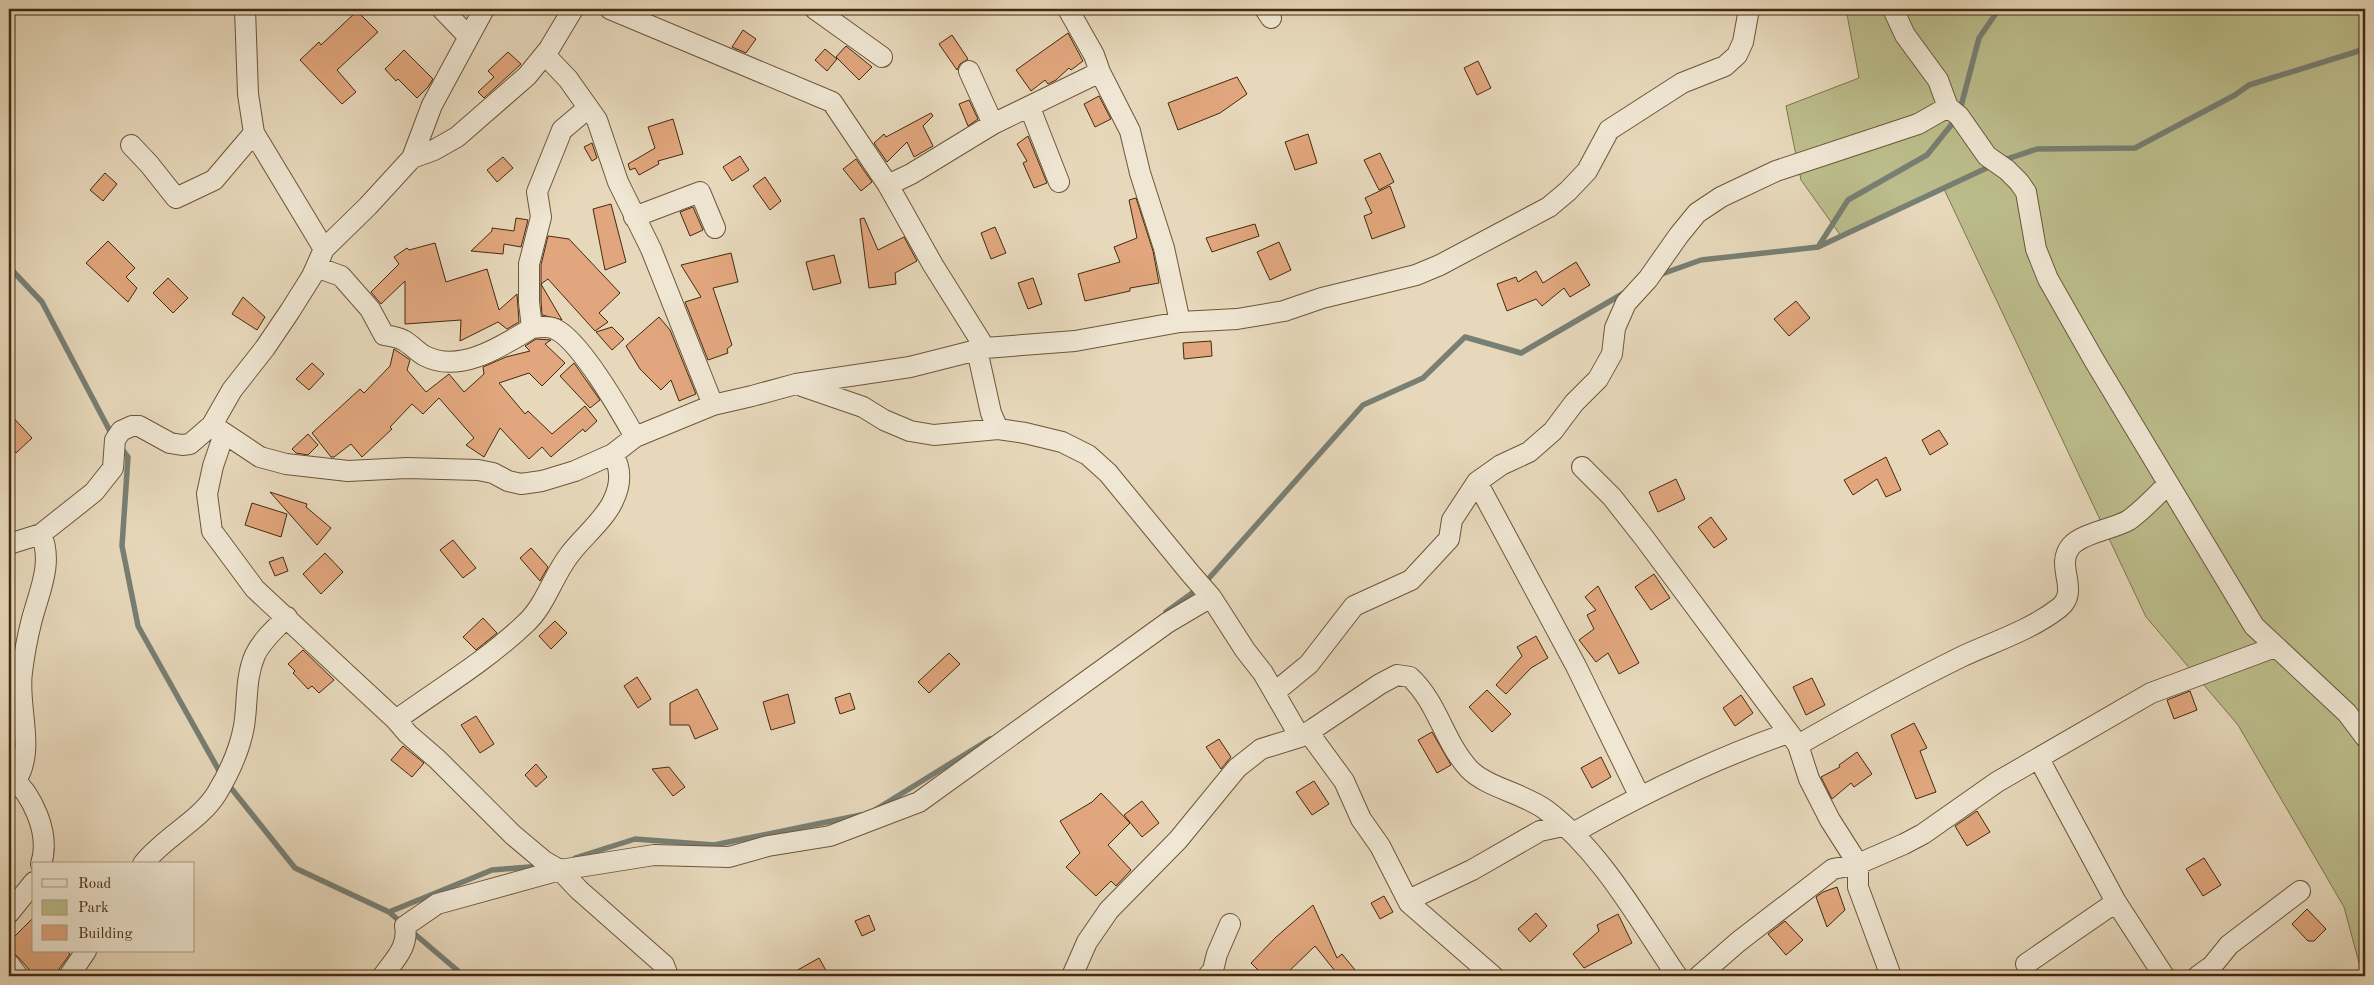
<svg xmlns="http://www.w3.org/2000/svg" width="2374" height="985" font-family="'Old Standard TT',serif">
<rect width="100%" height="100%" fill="#e7d8bb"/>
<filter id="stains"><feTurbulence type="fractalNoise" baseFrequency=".004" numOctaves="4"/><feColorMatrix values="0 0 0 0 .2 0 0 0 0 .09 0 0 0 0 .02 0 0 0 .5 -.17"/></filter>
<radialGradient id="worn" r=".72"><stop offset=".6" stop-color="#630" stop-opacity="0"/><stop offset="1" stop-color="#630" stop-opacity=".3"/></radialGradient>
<path fill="#bcbd8c" stroke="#80744c" d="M 1846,9 L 2365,9 L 2365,976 L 2356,976 L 2361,970 L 2344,907 L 2238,725 L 2146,617 L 1944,189 L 1841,236 L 1801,180 L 1786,106 L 1859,78 Z"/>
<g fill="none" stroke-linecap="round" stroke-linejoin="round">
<path stroke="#787f74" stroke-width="5.5" d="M 1960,110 L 1979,38 L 1999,9
M 2001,161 L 2037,149 L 2135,148 L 2235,95 L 2249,85 L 2365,49
M 1818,247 L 1848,200 L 1927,155 L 1956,119
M 9,267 L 42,302 L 113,437
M 1659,275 L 1701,260 L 1818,247 L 1993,165
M 120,446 L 128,457 L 122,546 L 138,626 L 222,776
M 1166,612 L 1202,586 L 1363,405 L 1423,378 L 1465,337 L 1521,353 L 1624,293
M 227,783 L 295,868 L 389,912 L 403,924
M 875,810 L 990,739
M 575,858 L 635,839 L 714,845 L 861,815
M 389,912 L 492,870 L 541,866
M 410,930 L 464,976"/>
</g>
<path fill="#e1a67d" stroke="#442a0d" d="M 357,11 L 378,32 L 337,70 L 356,92 L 342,104 L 300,60 L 319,42 L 321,45 Z
M 743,30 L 756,39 L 746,53 L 732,47 Z
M 1068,33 L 1083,61 L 1071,70 L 1069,68 L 1056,80 L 1048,84 L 1045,80 L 1031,91 L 1016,70 Z
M 952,35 L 968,59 L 960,64 L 957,70 L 939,44 Z
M 846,46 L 872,67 L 859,80 L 836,57 Z
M 825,49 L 837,59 L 827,71 L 815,60 Z
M 404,50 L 433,79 L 428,87 L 417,98 L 398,79 L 396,81 L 385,69 Z
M 508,52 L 521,64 L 484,98 L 478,92 L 494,77 L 488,71 Z
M 1478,61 L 1491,88 L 1477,95 L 1464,68 Z
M 1237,77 L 1247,94 L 1220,113 L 1178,130 L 1168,103 Z
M 1099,96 L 1111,119 L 1095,127 L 1084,104 Z
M 969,100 L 978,119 L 968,126 L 959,104 Z
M 931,113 L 933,116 L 923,126 L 933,146 L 914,157 L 907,142 L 887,162 L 874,143 L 884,134 L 886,137 Z
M 673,119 L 683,154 L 658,161 L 659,164 L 639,175 L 635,168 L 630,170 L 628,164 L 655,148 L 648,127 Z
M 1308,134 L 1317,163 L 1295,170 L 1285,142 Z
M 1028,136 L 1047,183 L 1034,188 L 1023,163 L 1027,161 L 1017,144 Z
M 592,143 L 597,158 L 592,161 L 584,147 Z
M 1380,153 L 1394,182 L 1379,190 L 1364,160 Z
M 740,156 L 749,170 L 732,181 L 723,167 Z
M 503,157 L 513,168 L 497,182 L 487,170 Z
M 856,159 L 872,182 L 861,191 L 843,169 Z
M 105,173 L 117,184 L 103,201 L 90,190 Z
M 765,177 L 781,201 L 770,210 L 753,186 Z
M 1390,186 L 1405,227 L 1372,239 L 1364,216 L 1372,213 L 1365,198 Z
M 1136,198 L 1153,251 L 1159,283 L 1130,288 L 1130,291 L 1085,301 L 1078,274 L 1120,262 L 1114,247 L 1137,238 L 1129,200 Z
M 611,204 L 626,262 L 605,270 L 593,209 Z
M 693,207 L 703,230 L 690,236 L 680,212 Z
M 516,218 L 528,220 L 521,247 L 504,244 L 503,254 L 471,251 L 492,231 L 492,228 L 514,231 Z
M 864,218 L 878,250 L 904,237 L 917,261 L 895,273 L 896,284 L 869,288 L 860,219 Z
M 1255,224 L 1259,236 L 1212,252 L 1206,238 Z
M 995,227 L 1006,253 L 991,259 L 981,233 Z
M 548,236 L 569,239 L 620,293 L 599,313 L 608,322 L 595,331 L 548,279 L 541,284 L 562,320 L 542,315 L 541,301 L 541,265 Z
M 108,241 L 135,268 L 126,277 L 137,288 L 128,302 L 86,263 Z
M 1279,242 L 1291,270 L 1270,280 L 1257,252 Z
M 435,243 L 446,282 L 487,269 L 499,310 L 517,294 L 519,322 L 507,329 L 498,322 L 460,341 L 461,320 L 405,324 L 405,281 L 381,304 L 371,292 L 399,264 L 394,257 L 407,248 L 409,250 Z
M 731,253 L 738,282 L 713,288 L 732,345 L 727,349 L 728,353 L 708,360 L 685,302 L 701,297 L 681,265 Z
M 834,255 L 841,283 L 813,290 L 806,262 Z
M 1576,262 L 1590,285 L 1570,297 L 1564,288 L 1542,306 L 1536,299 L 1507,311 L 1497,284 L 1516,277 L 1518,282 L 1536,271 L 1543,283 Z
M 168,278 L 188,298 L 173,313 L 153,293 Z
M 1033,278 L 1042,304 L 1028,309 L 1018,283 Z
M 243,297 L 265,317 L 257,330 L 232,314 Z
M 1796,301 L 1810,318 L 1789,336 L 1774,319 Z
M 659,317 L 670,330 L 696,394 L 679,401 L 671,380 L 661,390 L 640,369 L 626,346 Z
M 612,327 L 624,339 L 612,350 L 596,332 Z
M 536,339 L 551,340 L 545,344 L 565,363 L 542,386 L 529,373 L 499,383 L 525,414 L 528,411 L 552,434 L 585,406 L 597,421 L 585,432 L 583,429 L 551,457 L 542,447 L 529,459 L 500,428 L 484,457 L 466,445 L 474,438 L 439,398 L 423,414 L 412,404 L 390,427 L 392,429 L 362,457 L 351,444 L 334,457 L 331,457 L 312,433 L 360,389 L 364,393 L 390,366 L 394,349 L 410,360 L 407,370 L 426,392 L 449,374 L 464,392 L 484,374 L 483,367 L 506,357 L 530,351 L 525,346 Z
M 1211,341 L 1212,356 L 1184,359 L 1183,343 Z
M 312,363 L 324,374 L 309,390 L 296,379 Z
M 574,363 L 600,400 L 590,408 L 560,376 Z
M 9,413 L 32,438 L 16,453 L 9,445 Z
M 1939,430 L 1948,444 L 1930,455 L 1922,440 Z
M 308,434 L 318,445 L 308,455 L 296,453 L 292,449 Z
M 1886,457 L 1901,490 L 1886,497 L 1877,479 L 1853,495 L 1844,480 Z
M 1676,479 L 1685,499 L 1658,512 L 1649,492 Z
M 270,492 L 307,504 L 306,507 L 331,528 L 317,545 Z
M 252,503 L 287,514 L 281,537 L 245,525 Z
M 1711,517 L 1727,539 L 1714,548 L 1698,527 Z
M 453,540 L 476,568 L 463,578 L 440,550 Z
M 531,548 L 548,567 L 540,581 L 520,558 Z
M 325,553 L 343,572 L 321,594 L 303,574 Z
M 283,557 L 288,571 L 275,576 L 269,562 Z
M 1654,574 L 1670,598 L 1651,610 L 1635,587 Z
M 1598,586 L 1639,663 L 1619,674 L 1608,653 L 1596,662 L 1579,640 L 1594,629 L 1587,615 L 1596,610 L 1585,597 Z
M 483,618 L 497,633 L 476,650 L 463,637 Z
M 555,621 L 567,633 L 551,649 L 539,636 Z
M 1536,636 L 1548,658 L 1531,668 L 1506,694 L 1496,685 L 1522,656 L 1517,647 Z
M 303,650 L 334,680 L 319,693 L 312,686 L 308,689 L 293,673 L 295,671 L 288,664 Z
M 949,653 L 960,664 L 929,693 L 918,682 Z
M 637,677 L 651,699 L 638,708 L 624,686 Z
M 1812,678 L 1825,705 L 1806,715 L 1793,687 Z
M 697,689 L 718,729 L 695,739 L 689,725 L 670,725 L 670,703 Z
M 1487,690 L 1511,714 L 1492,732 L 1469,707 Z
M 2190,691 L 2197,710 L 2174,719 L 2167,700 Z
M 850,693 L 855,709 L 840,714 L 835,698 Z
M 788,694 L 795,723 L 771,730 L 763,702 Z
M 1741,695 L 1753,713 L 1735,726 L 1723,708 Z
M 476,716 L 494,744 L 480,753 L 461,725 Z
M 1914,723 L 1927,748 L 1920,751 L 1936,792 L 1916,799 L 1891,735 Z
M 1432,732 L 1451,765 L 1437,773 L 1418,740 Z
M 1219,739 L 1231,757 L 1221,769 L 1206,747 Z
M 403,746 L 424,763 L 412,777 L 391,760 Z
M 1857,752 L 1872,774 L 1854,787 L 1851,783 L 1832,799 L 1821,777 L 1840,767 L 1839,765 Z
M 1601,757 L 1611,777 L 1592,788 L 1581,768 Z
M 536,764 L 547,777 L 536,787 L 525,775 Z
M 669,767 L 685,787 L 673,796 L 652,769 Z
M 1314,781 L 1329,804 L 1312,815 L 1296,792 Z
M 1101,793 L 1130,823 L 1108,845 L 1131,870 L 1116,886 L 1111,881 L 1096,896 L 1066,867 L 1080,853 L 1060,821 L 1092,802 Z
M 1142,801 L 1159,823 L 1142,837 L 1124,815 Z
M 1977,811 L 1990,832 L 1967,846 L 1955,826 Z
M 2204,858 L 2221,885 L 2203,896 L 2186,869 Z
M 1837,887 L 1845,910 L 1827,927 L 1816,897 L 1823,892 Z
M 1384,896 L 1393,912 L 1380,919 L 1371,903 Z
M 1313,905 L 1337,958 L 1342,954 L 1360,976 L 1339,976 L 1315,946 L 1284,976 L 1264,976 L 1251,963 L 1276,937 Z
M 2307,909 L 2326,929 L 2314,941 L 2308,941 L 2292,924 Z
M 1536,913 L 1547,926 L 1530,942 L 1518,929 Z
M 1618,914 L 1632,943 L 1584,968 L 1573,954 L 1599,931 L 1597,925 Z
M 869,915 L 875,930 L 862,936 L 855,921 Z
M 34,917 L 34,951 L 67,951 L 70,954 L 59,969 L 57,976 L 35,976 L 18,957 L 9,950 L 9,942 Z
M 1785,921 L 1803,940 L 1786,955 L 1768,934 Z
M 819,958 L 829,976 L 787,976 Z"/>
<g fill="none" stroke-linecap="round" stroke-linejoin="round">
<g stroke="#6d5638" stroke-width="22">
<path id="minor" d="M 245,9 L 248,94 L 254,133 L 324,249
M 442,9 L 469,37
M 610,9 L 832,102 L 888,185 L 933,265 L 985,348
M 815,9 L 882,57
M 1068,9 L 1094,55 L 1100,72 L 1130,131 L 1140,173 L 1164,248 L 1180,322
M 1265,9 L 1271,18
M 1893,9 L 1905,35 L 1938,80 L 1948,107 L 1959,116 L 1987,156 L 2007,170 L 2019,182 L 2026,192 L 2036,249 L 2048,279 L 2094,360 L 2254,626 L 2347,713 L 2365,737
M 545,55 L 568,79 L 597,120 L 618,182 L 651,249 L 713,405
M 969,71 L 993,124
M 588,108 L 562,130 L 537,192 L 541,217 L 529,264 L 529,302 L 532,328 C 539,327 549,326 555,329 C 580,340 621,412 635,437
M 1030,108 L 1059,182
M 131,145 L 149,164 L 176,198 L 214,180 L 254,133
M 412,158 L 434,150 L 457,137 L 527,76 L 549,49 L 573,9
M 888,185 L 911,174 L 993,124 L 1100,72
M 634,217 L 700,192 L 715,228
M 316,267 L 341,276 L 370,309 L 384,335 C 390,336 398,337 403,340 C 411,344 417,352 425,356 C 460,374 502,346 532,328
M 977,350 L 991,413 L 998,429
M 802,386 L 863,407 L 884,420 L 910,431 L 934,435 L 998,429 L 1025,433 L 1062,442 L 1088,455 L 1108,473 L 1190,573 L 1211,597 L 1245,650 L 1263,673 L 1300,737
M 212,425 L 260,457 L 286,464 L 348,471 L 407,468 L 478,470 L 493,473 L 508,481 L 521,484 L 542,481 L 575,471 L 613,454 L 635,437 L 713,405 L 752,396 L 796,384 L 910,367 L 985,348 L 1075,341 L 1180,322 L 1237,319 L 1284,311 L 1322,298 L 1416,275 L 1440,265 L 1549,207 L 1568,191 L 1587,171 L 1609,130 L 1682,83 L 1725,66 L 1737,55 L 1743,42 L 1749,9
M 224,434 L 213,466 L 207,494 L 212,531 L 255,589 L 396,720 L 408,734 L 437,759 L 513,835 L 544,861 L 560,870 L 579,890 L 664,965 L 668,976
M 1582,467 L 1612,497 L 1645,539 L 1798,745 L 1809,779 L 1830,820 L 1858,864 L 1858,887 L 1891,976
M 1477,482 L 1576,666 L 1640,797
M 9,544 L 41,534 L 94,492 L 113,468 L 115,440 L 121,431 L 132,426 L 139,426 L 170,443 L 182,445 L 190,444 L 212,425 L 232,390 L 265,348 L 290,311 L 312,276 L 324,249 L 368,206 L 412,158 L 432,105 L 484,9
M 1275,692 L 1309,664 L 1354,606 L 1411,580 L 1449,539 L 1452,520 L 1477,482 L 1501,465 L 1529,452 L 1553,431 L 1574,403 L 1598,379 L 1612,354 L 1615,328 L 1626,303 L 1648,279 L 1679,235 L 1697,213 L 1721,197 L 1776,171 L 1918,124 L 1948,107
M 396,720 C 439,689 486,661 525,624 C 546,605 552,577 570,554 C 582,538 605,519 613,501 C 621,485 622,470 613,454
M 1313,729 L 1311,736 L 1344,781 L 1361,819 L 1380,846 L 1409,903 L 1493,976
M 1798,745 C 1852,714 1906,684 1961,657 C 1993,642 2031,630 2059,608 C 2081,591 2054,566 2071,546 C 2082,533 2114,529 2129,520 C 2143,510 2156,496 2168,484
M 2039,759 L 2116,902 L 2164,976
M 9,774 C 32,794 51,833 41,864
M 16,780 C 36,750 17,706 22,672 C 24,656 27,639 31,623 C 38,594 54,564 41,534
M 1573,833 C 1642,794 1713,759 1788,733
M 143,864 C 164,837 200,821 217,793 C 229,773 240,749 244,726 C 248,702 245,678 255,655 C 262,640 276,628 287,617
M 1409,903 L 1417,896 L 1472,870 L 1540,831 L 1563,826
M 9,913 L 34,882
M 9,964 L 18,976
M 2026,964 L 2116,902
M 69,976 L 86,951
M 383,976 C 394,960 409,947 405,926 L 437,904 L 560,870 L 654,855 L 729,857 L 768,846 L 830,836 L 919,802 L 1167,623 L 1211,597
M 1072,976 L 1087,942 L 1109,910 L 1178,840 L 1237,768 L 1261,749 L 1300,737 L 1313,729 L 1380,684 L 1397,675 L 1410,677 C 1438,703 1444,742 1469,769 C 1486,787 1525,794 1546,810 C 1602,852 1638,919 1677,976
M 1208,976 L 1213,970 L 1217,954 L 1230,924
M 1699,976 L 1738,942 L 1833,869 L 1858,864 L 1904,844 L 1923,834 L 1997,782 L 2151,693 L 2275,647
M 2198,976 L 2212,966 L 2229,945 L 2300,891"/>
</g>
<use href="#minor" stroke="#efe6d3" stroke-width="20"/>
</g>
<rect width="2374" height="985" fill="none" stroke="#e7d8bb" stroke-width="30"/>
<rect x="10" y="10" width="2354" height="965" fill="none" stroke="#442a0d" stroke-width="2.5"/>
<rect x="15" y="15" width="2344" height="955" fill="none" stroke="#442a0d"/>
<rect x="32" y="862" width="162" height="90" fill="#efe6d3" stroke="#ab9b84"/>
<rect x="42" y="879" width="25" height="8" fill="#efe6d3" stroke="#ab9b84"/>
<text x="78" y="888" font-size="15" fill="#442a0d">Road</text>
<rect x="42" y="900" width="25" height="15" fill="#bcbd8c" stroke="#ab9b84"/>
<text x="78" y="912" font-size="15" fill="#442a0d">Park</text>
<rect x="42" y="925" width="25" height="15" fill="#e1a67d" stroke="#ab9b84"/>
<text x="78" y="938" font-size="15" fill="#442a0d">Building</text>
<rect width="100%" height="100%" filter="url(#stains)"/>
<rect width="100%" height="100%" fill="url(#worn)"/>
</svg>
